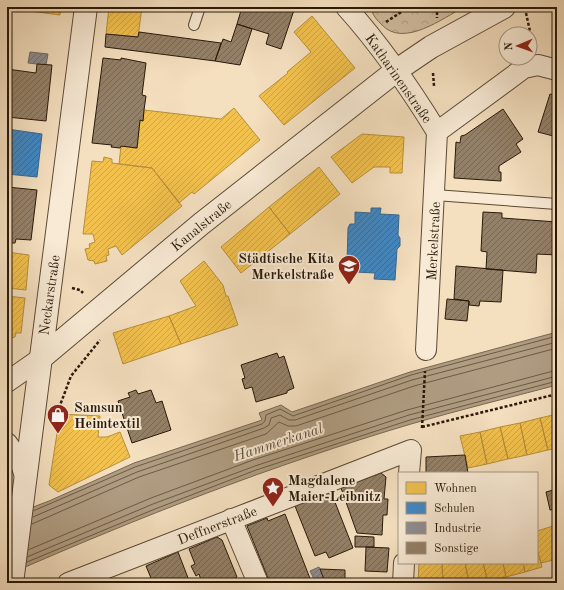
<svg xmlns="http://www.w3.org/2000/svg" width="564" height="590" font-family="'Old Standard TT',serif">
<defs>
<pattern id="park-crowns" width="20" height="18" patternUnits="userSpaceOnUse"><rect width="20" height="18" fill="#d1bda0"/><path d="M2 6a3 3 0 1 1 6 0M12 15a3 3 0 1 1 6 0" fill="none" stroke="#b3a288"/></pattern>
<pattern id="homes-hatch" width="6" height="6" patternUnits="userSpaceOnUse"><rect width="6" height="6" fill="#f2c14e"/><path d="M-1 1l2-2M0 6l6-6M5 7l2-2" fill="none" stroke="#d0a543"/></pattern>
<pattern id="schools-hatch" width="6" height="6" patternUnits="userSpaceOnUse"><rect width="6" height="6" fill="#3f88c5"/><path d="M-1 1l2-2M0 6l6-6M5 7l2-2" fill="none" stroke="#356e9e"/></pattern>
<pattern id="industry-hatch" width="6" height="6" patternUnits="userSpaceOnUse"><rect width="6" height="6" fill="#8d8d92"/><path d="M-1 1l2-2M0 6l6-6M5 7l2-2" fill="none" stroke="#737275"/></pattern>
<pattern id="building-hatch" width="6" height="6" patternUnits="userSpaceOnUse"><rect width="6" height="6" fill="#938068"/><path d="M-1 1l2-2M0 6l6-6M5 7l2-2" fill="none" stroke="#786854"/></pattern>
</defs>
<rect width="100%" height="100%" fill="#f4dfbf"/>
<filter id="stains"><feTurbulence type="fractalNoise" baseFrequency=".005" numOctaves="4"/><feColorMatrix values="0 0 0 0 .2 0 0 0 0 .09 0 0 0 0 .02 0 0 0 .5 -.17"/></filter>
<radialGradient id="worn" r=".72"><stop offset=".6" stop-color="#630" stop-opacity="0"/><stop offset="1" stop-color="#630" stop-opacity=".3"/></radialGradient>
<path fill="url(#park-crowns)" stroke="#7d6b54" d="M 371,7 L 464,7 C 443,18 404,48 382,25 C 377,20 372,15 371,7 Z"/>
<path fill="#af9c81" stroke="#796851" d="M 557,332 L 557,385 C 508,398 459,410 411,424 C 273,465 139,517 7,575 L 7,517 L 49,501 L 134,463 L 262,420 L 259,413 L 281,405 L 292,412 L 410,372 Z"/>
<path fill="url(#homes-hatch)" stroke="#b68f39" d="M 22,7 L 61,7 L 60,15 L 22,10 Z
M 109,7 L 142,7 L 138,37 L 106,34 Z
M 312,16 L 355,68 L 284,125 L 259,96 L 288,73 L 287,72 L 311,52 L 294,32 Z
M 234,108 L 260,140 L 194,194 L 192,192 L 179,203 L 152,168 L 119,164 L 121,146 L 137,148 L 140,120 L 143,121 L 144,110 L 221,119 Z
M 362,134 L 404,137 L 402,173 L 390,173 L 390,167 L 374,167 L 352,183 L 331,157 Z
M 104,157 L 112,159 L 112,163 L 152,168 L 182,206 L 122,255 L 116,246 L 108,249 L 109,255 L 106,256 L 107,261 L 95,264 L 94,261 L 88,260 L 85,249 L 90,248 L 89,244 L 95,242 L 93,234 L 83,234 L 92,161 L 103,162 Z
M 319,167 L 340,194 L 290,234 L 269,207 Z
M 269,207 L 290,234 L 241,273 L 221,247 Z
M 7,252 L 29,255 L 26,290 L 7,288 Z
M 204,261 L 223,285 L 226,296 L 228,296 L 238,325 L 181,344 L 169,316 L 196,306 L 180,281 Z
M 7,296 L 25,298 L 21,333 L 16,333 L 15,337 L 8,339 Z
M 169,316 L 181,344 L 123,364 L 113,333 Z
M 60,414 L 100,416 L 98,437 L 107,437 L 120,432 L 130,457 L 58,492 L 49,485 Z
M 557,414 L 557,448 L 548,450 L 540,418 Z
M 540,418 L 548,450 L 527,455 L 520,423 Z
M 520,423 L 527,455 L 508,459 L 500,427 Z
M 500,427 L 508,459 L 487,464 L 480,432 Z
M 480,432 L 487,464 L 468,468 L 460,436 Z
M 553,526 L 557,542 L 557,559 L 541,563 L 537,549 L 537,531 Z
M 537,549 L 542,567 L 525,572 L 523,563 L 537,563 Z
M 419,563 L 442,563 L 443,583 L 418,583 Z
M 442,563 L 465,563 L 469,583 L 443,583 Z
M 465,563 L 483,563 L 488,582 L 469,583 Z
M 483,563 L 503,563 L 506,577 L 488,582 Z
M 503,563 L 523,563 L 525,572 L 506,577 Z"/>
<path fill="url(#schools-hatch)" stroke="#38678d" d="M 7,129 L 42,134 L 37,177 L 7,174 Z
M 371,208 L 381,208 L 380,214 L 399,215 L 398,235 L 400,238 L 400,246 L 397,249 L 395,280 L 374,279 L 375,273 L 355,272 L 356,264 L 347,264 L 348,228 L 350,224 L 355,224 L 355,212 L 371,213 Z"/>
<path fill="url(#industry-hatch)" stroke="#6f6a69" d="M 30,52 L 48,54 L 46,65 L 28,63 Z
M 319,567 L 320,569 L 326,583 L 316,583 L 310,571 Z"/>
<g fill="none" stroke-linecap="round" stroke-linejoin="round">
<path stroke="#6c5a45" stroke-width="1" d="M 33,511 L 135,467 L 262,424 L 265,421 L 266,415 L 280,409 L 293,416 L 411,375 L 557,336
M 33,517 L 137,472 L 264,428 L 269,425 L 271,418 L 280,415 L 289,420 L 295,420 L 412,380 L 557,342
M 32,524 L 139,477 L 266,434 L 279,422 L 288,426 L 296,426 L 414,386 L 557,348
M 28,550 L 151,498 L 253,460 L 407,410 L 557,370
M 27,557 L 153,504 L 255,466 L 409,415 L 557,376
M 27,562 L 155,509 L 256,470 L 410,420 L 557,381"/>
</g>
<path fill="url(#building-hatch)" stroke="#291909" d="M 242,7 L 286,7 L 294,10 L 281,49 L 266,44 L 269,34 L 237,24 Z
M 237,24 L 252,29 L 240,65 L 215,61 L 223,39 L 231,42 Z
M 139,32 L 221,43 L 215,61 L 105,47 L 106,34 L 138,37 Z
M 103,58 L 121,60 L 121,58 L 146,63 L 142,95 L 146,96 L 144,110 L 143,121 L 140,120 L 137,148 L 121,146 L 120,148 L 111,147 L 112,145 L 92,143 Z
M 37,64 L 52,65 L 46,121 L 7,117 L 7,69 L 36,73 Z
M 550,94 L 557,96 L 557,137 L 538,132 Z
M 503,109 L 523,139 L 516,144 L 521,152 L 499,166 L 499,172 L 501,172 L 501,181 L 454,178 L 456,142 L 460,143 L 461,136 L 465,135 Z
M 7,187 L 37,190 L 31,240 L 16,239 L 15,243 L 7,243 Z
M 483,212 L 502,213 L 502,218 L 557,222 L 557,255 L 537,254 L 536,273 L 486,269 L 487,252 L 481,251 Z
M 456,266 L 503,270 L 501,302 L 480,301 L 479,306 L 469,305 L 469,301 L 454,299 Z
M 447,299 L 469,301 L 467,321 L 445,319 Z
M 277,353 L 279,358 L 284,356 L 294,388 L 287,391 L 287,393 L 256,402 L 252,387 L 245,389 L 242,379 L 245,378 L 241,365 Z
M 136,390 L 138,394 L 151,390 L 156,403 L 162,401 L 171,430 L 132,443 L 118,401 L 130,397 L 128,393 Z
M 465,455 L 468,473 L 426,473 L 426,457 Z
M 381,473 L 386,477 L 384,499 L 388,499 L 387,515 L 383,515 L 382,535 L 357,533 L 341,488 Z
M 557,489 L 557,509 L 550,510 L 546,492 Z
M 331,492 L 353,548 L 329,558 L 326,552 L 315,556 L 295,506 Z
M 285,514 L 311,581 L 306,583 L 270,583 L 247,526 L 267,518 L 268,521 Z
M 355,536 L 374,537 L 374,547 L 355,547 Z
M 217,537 L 222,540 L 237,577 L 233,579 L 234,583 L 202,583 L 199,574 L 196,576 L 191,566 L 195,564 L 189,549 Z
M 366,547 L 389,548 L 387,572 L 365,571 Z
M 178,552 L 190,583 L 153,583 L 146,566 Z
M 320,569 L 345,570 L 345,582 L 325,582 Z"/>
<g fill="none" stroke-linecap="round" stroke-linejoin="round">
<g stroke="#5c4a36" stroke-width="12">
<path id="service" d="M 194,25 L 200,7
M 435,195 L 557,204"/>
</g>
<g stroke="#5c4a36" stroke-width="22">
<path id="minor" d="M 346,7 C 381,46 410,88 437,132
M 437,132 L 524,68 L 538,65 L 557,70
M 426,350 L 437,132
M 7,382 L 40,359
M 7,443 L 20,461 L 25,476
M 231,519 L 258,583
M 68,583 L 411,450 L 409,473
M 403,583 L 404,563"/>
</g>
<g stroke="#5c4a36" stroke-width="24">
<path id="tertiary" d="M 40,359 L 201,224 L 397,70 L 431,47 L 504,7
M 12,583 L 86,7"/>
</g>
<path stroke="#291909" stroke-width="2.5" stroke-dasharray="3 2" stroke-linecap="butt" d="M 437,7 L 437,18
M 526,13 L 533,45
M 386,22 L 409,7
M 433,73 L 434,86
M 72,288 L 80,290 L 83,293
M 59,408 L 71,376 L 100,340
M 7,409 L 8,415 L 11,415
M 7,419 L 8,415
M 422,427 L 557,394
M 422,428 L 425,371"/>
<use href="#service" stroke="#f8ead5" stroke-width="10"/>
<use href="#minor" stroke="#f8ead5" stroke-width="20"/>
<use href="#tertiary" stroke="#f8ead5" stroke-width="22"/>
</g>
<defs>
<g id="school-pin" transform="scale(1.15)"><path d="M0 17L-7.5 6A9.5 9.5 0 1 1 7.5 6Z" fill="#8f2418" stroke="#f8ead5"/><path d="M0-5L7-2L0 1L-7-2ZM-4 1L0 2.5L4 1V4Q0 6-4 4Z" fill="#fff"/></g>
<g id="shop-pin" transform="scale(1.15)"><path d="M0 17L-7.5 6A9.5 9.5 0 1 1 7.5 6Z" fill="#8f2418" stroke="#f8ead5"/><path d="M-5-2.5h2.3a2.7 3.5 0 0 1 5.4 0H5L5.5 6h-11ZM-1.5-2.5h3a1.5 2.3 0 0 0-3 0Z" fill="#fff"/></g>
<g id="sight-pin" transform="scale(1.15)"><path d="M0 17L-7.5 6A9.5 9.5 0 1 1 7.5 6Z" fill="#8f2418" stroke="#f8ead5"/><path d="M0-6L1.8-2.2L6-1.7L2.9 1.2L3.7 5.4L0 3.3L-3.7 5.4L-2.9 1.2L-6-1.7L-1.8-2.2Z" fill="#fff"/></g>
</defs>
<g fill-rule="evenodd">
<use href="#school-pin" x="349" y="266"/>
<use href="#shop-pin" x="58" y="415"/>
<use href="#sight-pin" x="273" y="488"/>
</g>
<g text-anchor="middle" stroke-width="4" stroke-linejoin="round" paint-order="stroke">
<g font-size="14" fill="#291909" stroke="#f8ead5">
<text transform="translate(399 78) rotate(55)" y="5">Katharinenstraße</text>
<text transform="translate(201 225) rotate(-39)" y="5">Kanalstraße</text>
<text transform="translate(433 241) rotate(-87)" y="5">Merkelstraße</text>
<text transform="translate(49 295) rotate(-82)" y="5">Neckarstraße</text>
<text transform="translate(217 525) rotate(-21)" y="5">Deffnerstraße</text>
</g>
<g font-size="14" font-weight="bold" fill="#291909" stroke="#f8ead5" text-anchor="start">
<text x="334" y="263" text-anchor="end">Städtische Kita<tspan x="334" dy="16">Merkelstraße</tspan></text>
<text x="74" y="412">Samsun<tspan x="74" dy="16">Heimtextil</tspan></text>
<text x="288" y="485">Magdalene<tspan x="288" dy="16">Maier-Leibnitz</tspan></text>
</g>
<g font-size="15" font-style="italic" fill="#5f4d39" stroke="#f8ead5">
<text transform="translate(278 442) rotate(-18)" y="5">Hammerkanal</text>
</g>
</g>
<rect width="564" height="590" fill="none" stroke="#f4dfbf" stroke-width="24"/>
<rect x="8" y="8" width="548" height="574" fill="none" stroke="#291909" stroke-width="2"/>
<rect x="12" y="12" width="540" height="566" fill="none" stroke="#291909"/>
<rect x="398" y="472" width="140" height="92" fill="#f8ead5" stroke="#a59683"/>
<rect x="406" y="482" width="20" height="12" fill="#f2c14e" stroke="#a59683"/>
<text x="434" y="492" font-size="12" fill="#291909">Wohnen</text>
<rect x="406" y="502" width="20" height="12" fill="#3f88c5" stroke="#a59683"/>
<text x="434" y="512" font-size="12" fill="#291909">Schulen</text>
<rect x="406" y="522" width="20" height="12" fill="#8d8d92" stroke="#a59683"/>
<text x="434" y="532" font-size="12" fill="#291909">Industrie</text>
<rect x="406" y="542" width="20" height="12" fill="#938068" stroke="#a59683"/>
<text x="434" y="552" font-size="12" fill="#291909">Sonstige</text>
<g transform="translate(518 46) rotate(268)"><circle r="19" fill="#f8ead5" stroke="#a59683"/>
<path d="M0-3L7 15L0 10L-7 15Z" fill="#8f2418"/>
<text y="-6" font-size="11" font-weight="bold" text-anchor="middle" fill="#291909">N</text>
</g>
<rect width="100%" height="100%" filter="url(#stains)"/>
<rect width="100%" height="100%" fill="url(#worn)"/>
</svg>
